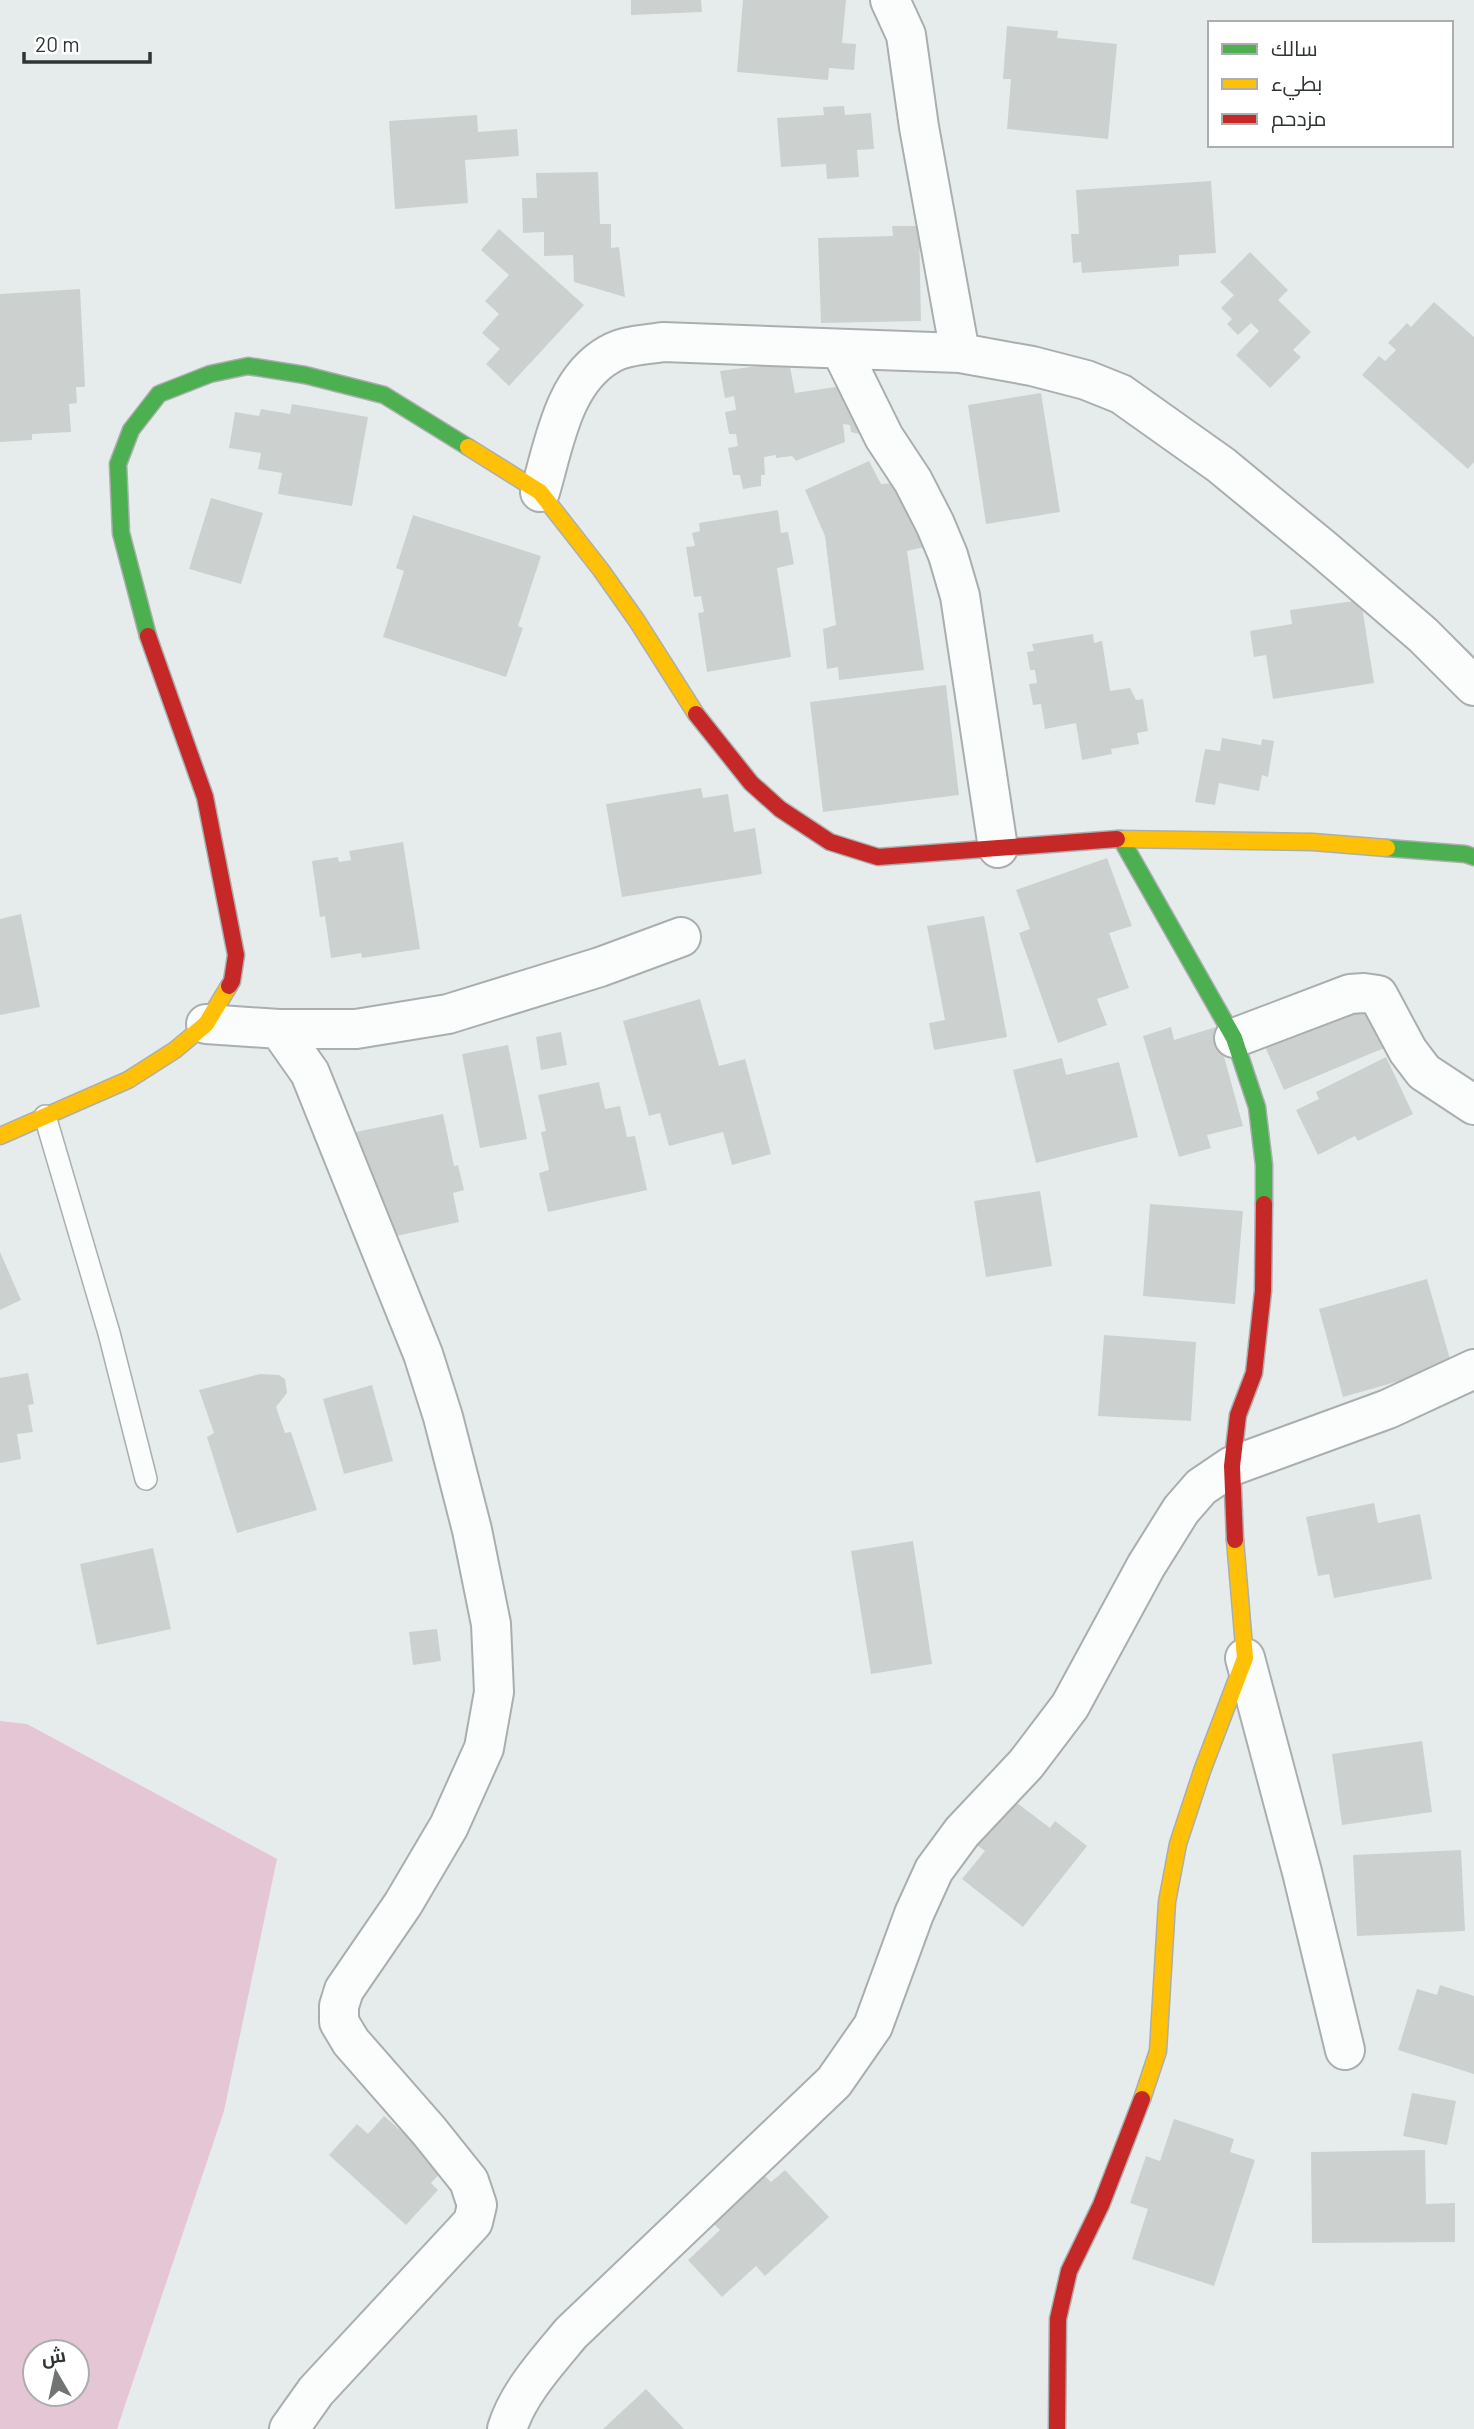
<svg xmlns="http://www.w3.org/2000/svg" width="1474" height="2429" font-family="Barlow,Cairo,sans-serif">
<rect width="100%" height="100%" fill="#e6ecec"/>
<path fill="#e5c6d5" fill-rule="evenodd" d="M 0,1721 L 27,1724 L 277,1859 L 224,2111 L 117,2429 L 0,2429 ZM 35,2352 L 77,2352 L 77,2394 L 35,2394 Z"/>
<path fill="#ccd1d0" d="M 631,0 L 701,0 L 702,12 L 631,15 Z
M 743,0 L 846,0 L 842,43 L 856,44 L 854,70 L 829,68 L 828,80 L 737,72 Z
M 1007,26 L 1058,31 L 1057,38 L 1117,44 L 1108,139 L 1007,129 L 1011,79 L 1003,79 Z
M 844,106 L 845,115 L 871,113 L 874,149 L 857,150 L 859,177 L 827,179 L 826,164 L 781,167 L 777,118 L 824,115 L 823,107 Z
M 477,115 L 478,132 L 517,129 L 519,156 L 465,160 L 468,203 L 395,209 L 389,121 Z
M 598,172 L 600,224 L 611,224 L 611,248 L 619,247 L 625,297 L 574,282 L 573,255 L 544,256 L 544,232 L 523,233 L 522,198 L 537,198 L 536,173 Z
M 1211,181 L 1216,253 L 1179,255 L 1179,266 L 1082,273 L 1081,262 L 1073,263 L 1071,234 L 1079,234 L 1076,190 Z
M 892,226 L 919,226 L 921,321 L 821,323 L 818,238 L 893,236 Z
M 499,229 L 584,305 L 509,386 L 486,364 L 500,349 L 482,333 L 499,314 L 485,301 L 509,275 L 481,250 Z
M 1250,252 L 1288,290 L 1278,300 L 1311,332 L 1293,350 L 1301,357 L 1270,388 L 1236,355 L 1259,331 L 1251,323 L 1238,335 L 1227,324 L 1232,319 L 1221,308 L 1234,295 L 1220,282 Z
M 80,289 L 85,387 L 76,387 L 77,403 L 69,404 L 71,432 L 32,434 L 32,440 L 0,442 L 0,294 Z
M 1434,302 L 1474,337 L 1474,462 L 1468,469 L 1362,375 L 1379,356 L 1385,361 L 1396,350 L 1388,343 L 1407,323 L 1411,327 Z
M 789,362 L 795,393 L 842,386 L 859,423 L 860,434 L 851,432 L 850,425 L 843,424 L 845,442 L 798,460 L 796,461 L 792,456 L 776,458 L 776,455 L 764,457 L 765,475 L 761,475 L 761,486 L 743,489 L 740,475 L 733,475 L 728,448 L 738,446 L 736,434 L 729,434 L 725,412 L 736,410 L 734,396 L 725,398 L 720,371 Z
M 1041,393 L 1060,512 L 986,524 L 968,405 Z
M 292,404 L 368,417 L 352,506 L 278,494 L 282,473 L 258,469 L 261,453 L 229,448 L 235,412 L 259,416 L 261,409 L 290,414 Z
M 869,461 L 881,484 L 894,483 L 924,547 L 907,551 L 924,670 L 839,680 L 838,667 L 827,669 L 823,629 L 836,625 L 825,536 L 805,490 Z
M 211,498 L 263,513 L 241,584 L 189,569 Z
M 778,510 L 781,533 L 788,532 L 794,564 L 777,568 L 791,657 L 707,672 L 698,613 L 704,612 L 701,596 L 694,597 L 686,547 L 695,546 L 692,533 L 700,531 L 699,523 Z
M 413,515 L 541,556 L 518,626 L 523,628 L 506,677 L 383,637 L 404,571 L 396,568 Z
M 1361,600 L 1374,683 L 1273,699 L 1266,655 L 1254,657 L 1250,631 L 1292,624 L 1290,610 Z
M 1093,634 L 1094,643 L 1102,641 L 1110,691 L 1130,688 L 1136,700 L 1143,699 L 1148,731 L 1137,733 L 1139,744 L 1111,749 L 1112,754 L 1082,760 L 1076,723 L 1045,729 L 1041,704 L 1033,705 L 1029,684 L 1037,683 L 1035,670 L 1030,670 L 1027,652 L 1034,651 L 1032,644 Z
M 946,685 L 959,795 L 823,812 L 810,702 Z
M 1222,738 L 1261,745 L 1262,739 L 1274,741 L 1268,777 L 1262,775 L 1259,791 L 1219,783 L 1215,805 L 1195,802 L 1205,749 L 1220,751 Z
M 701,788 L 703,798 L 728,794 L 734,832 L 755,828 L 762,874 L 622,897 L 606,804 Z
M 403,842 L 420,949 L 362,958 L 361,953 L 331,958 L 325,916 L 320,917 L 312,861 L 338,857 L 339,862 L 351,860 L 349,851 Z
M 1107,858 L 1132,926 L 1109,933 L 1129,988 L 1097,999 L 1107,1025 L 1058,1043 L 1019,933 L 1030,929 L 1016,890 Z
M 21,914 L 40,1007 L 0,1015 L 0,919 Z
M 984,916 L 1007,1037 L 934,1050 L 929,1023 L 945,1020 L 927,926 Z
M 700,999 L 719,1066 L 745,1059 L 771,1154 L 732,1165 L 723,1132 L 669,1146 L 660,1113 L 649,1116 L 623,1021 Z
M 1364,1002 L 1384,1048 L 1284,1090 L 1264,1044 Z
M 1171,1027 L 1174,1040 L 1216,1027 L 1243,1126 L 1207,1135 L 1211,1148 L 1179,1157 L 1143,1036 Z
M 561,1032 L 567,1065 L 541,1070 L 536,1037 Z
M 508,1045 L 527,1139 L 480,1148 L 462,1054 Z
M 1386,1057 L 1413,1114 L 1358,1141 L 1355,1136 L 1318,1155 L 1296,1110 L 1319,1099 L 1316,1092 Z
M 1062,1058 L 1066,1075 L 1119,1062 L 1138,1137 L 1036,1163 L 1013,1070 Z
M 599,1082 L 605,1109 L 620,1106 L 627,1137 L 635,1136 L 647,1190 L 548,1212 L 539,1173 L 549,1170 L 541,1132 L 546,1131 L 538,1095 Z
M 443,1114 L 454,1166 L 458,1165 L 464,1190 L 453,1193 L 459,1222 L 383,1239 L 368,1188 L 356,1132 Z
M 1040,1191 L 1052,1266 L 986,1277 L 974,1201 Z
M 1150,1204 L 1243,1211 L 1235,1304 L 1143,1296 Z
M 0,1252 L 21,1300 L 0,1310 Z
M 1427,1279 L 1452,1366 L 1343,1397 L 1319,1309 Z
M 1104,1335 L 1196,1342 L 1191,1421 L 1098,1416 Z
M 28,1373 L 34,1404 L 28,1405 L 33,1432 L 17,1434 L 21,1459 L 0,1463 L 0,1378 Z
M 260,1374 L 279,1375 L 285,1379 L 287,1393 L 276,1407 L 285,1433 L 291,1432 L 317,1510 L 237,1533 L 207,1437 L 214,1433 L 199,1390 Z
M 372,1385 L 393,1461 L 344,1474 L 323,1399 Z
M 1374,1503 L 1378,1523 L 1420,1514 L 1432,1579 L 1334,1598 L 1329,1574 L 1318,1576 L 1306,1517 Z
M 913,1541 L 932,1664 L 871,1674 L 851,1551 Z
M 153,1548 L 171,1629 L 97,1645 L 80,1564 Z
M 437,1629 L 441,1661 L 413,1665 L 409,1632 Z
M 1422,1741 L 1432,1812 L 1342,1825 L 1332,1754 Z
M 1013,1800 L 1050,1828 L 1055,1821 L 1087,1846 L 1023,1927 L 962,1879 L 985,1851 L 977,1845 Z
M 1461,1850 L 1465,1931 L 1357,1936 L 1353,1855 Z
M 1440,1985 L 1474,1996 L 1474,2074 L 1398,2050 L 1417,1989 L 1437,1995 Z
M 1412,2093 L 1456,2101 L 1447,2145 L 1403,2136 Z
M 384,2116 L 444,2169 L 431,2183 L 438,2190 L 406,2225 L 329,2155 L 357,2124 L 368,2134 Z
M 1174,2119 L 1234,2139 L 1230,2152 L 1255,2160 L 1214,2286 L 1132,2259 L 1148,2209 L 1130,2203 L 1146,2156 L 1160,2161 Z
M 1425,2150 L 1426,2204 L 1455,2203 L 1455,2242 L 1312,2243 L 1311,2152 Z
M 785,2170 L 829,2217 L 765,2276 L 756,2266 L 722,2297 L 688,2260 L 720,2230 L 714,2224 L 765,2176 L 771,2182 Z
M 646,2389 L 684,2429 L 603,2429 Z"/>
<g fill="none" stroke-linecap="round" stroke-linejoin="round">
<g stroke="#aaaeae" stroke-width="24">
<path id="lane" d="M 45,1116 L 109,1333 L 146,1479"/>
</g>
<g stroke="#aaaeae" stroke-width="42">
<path id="street" d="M 890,0 L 906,35 L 919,127 L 960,353
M 841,350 L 884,437 L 913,481 L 935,524 L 948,555 L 960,596 L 998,848
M 540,492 C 554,445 563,380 610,354 C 625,345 645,345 663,342 L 960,353 L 1032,366 L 1086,380 L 1121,394 L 1221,465 L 1323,549 L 1423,635 L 1474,686
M 206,1024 L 279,1029 L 356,1029 L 448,1014 L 600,967 L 681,937
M 279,1029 L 310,1073 L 423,1354 L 443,1417 L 472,1530 L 491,1624 L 494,1692 L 484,1748 L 449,1826 L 403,1904 L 344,1990 L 339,2006 L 339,2022 L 351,2042 L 429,2131 L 469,2181 L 477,2205 L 473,2222 L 316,2391 L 289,2429
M 1234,1038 L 1350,994 L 1364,993 L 1378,995 L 1408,1051 L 1424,1072 L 1474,1105
M 1245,1658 L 1302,1872 L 1345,2050
M 507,2429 C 518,2393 547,2362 571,2333 L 834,2082 L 873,2026 L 914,1914 L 934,1870 L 962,1832 L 1026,1764 L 1070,1706 L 1146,1566 L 1181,1510 L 1201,1487 L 1232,1466 L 1388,1409 L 1474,1369"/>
</g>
<g stroke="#aaaeae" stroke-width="19">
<path id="fast" d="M 148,636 L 121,533 L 118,464 L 131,430 L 159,394 L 210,374 L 248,366 L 305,375 L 384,395 L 468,447
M 1121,839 L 1234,1038 L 1257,1107 L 1264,1165 L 1264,1204
M 1387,848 L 1465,854 L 1474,857"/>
</g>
<g stroke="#aaaeae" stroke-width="19">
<path id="slow" d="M 468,447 L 540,492 L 601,570 L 637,621 L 696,714
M 1117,839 L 1313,842 L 1387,848
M 0,1136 L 128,1080 L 175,1050 L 206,1024 L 229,986
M 1142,2099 L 1158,2051 L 1167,1902 L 1178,1844 L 1202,1771 L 1245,1658 L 1235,1540"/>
</g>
<g stroke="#aaaeae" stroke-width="19">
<path id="jam" d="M 148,636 L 205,797 L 236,955 L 232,981 L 229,986
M 696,714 L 751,783 L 780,809 L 830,842 L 878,857 L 1117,839
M 1235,1540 L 1232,1466 L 1238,1415 L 1254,1373 L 1263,1291 L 1264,1204
M 1057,2429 L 1058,2319 L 1069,2271 L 1101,2205 L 1142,2099"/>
</g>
<use href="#lane" stroke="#fbfcfc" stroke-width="21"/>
<use href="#street" stroke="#fbfcfc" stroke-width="38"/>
<use href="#fast" stroke="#4caf50" stroke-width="16"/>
<use href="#slow" stroke="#ffc107" stroke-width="16"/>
<use href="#jam" stroke="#c62828" stroke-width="16"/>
</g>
<rect x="1208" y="21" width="245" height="126" fill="#ffffff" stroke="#acaeae" stroke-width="2"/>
<rect x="1222" y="44" width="35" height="10" fill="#4caf50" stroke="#acaeae" stroke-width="2"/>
<text x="1271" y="56" font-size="21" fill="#303534">سالك</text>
<rect x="1222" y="79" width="35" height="10" fill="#ffc107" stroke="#acaeae" stroke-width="2"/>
<text x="1271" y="91" font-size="21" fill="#303534">بطيء</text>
<rect x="1222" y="114" width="35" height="10" fill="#c62828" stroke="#acaeae" stroke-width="2"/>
<text x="1271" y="126" font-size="21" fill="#303534">مزدحم</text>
<g transform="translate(56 2373) rotate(351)"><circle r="33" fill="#ffffff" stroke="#acaeae" stroke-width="2"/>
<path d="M0-5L12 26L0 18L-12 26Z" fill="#707574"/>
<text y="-10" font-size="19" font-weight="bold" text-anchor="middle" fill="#303534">ش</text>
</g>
<path d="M24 52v10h126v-10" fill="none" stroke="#303534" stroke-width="3.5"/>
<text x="35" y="52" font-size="21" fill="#303534" stroke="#ffffff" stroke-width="5" paint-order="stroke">20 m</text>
</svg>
